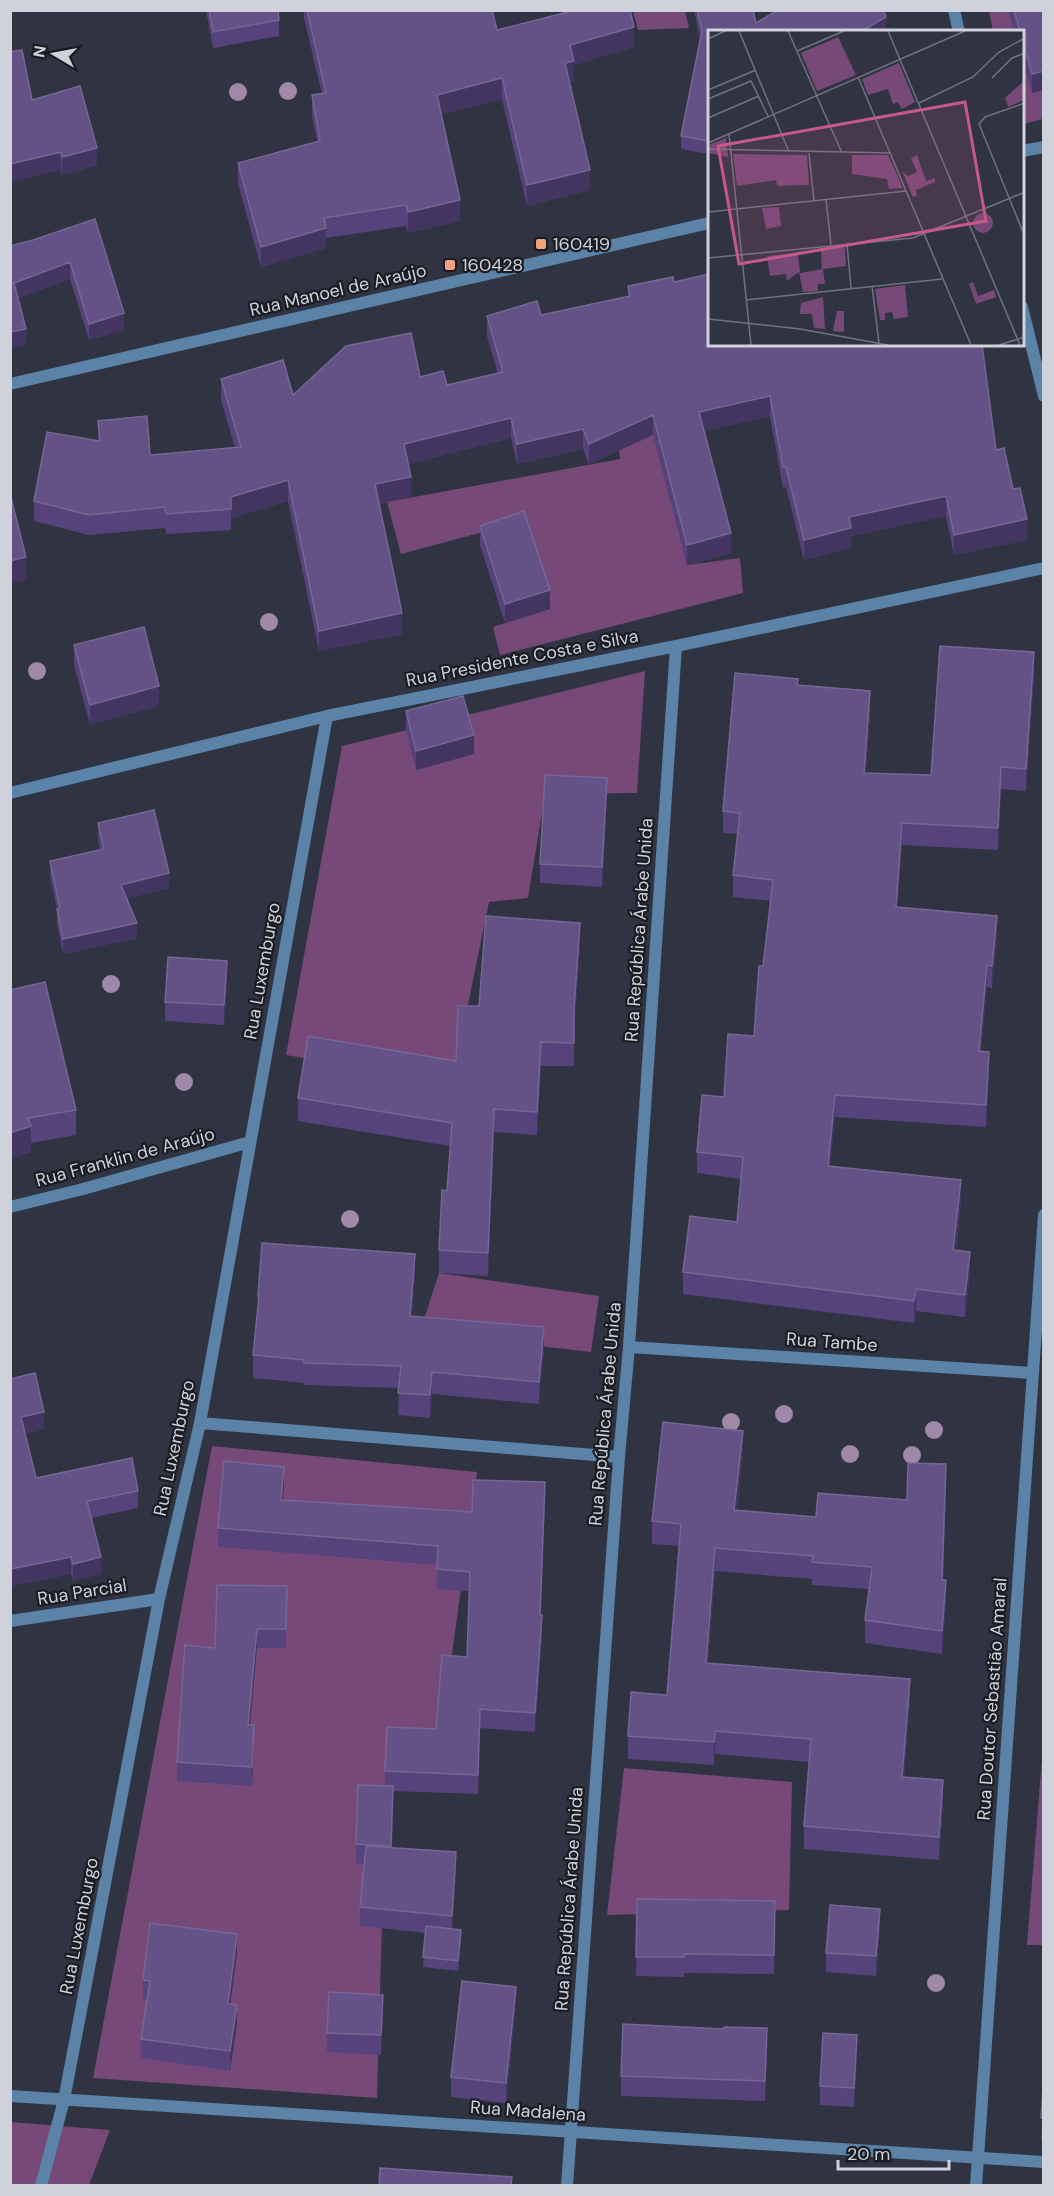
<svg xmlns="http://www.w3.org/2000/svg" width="1054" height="2196" font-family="'DM Sans',sans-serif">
<rect width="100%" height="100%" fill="#303442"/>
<path fill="#764978" d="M 633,11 L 685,11 L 689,28 L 638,30 Z
M 989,11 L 1043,11 L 1043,119 L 1023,124 L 1022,32 L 993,31 Z
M 613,382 L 644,385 L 687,565 L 740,558 L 743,593 L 500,655 L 493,627 L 549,609 L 528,520 L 401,554 L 387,502 L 620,459 Z
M 645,671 L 637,793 L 545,794 L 528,898 L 489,902 L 452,1083 L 286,1055 L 342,746 Z
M 439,1273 L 599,1296 L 591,1352 L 420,1332 Z
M 212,1446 L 477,1472 L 439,1748 L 387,1747 L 377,2098 L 93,2078 Z
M 1043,1746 L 1043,1945 L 1027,1945 Z
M 624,1768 L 792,1782 L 789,1910 L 607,1915 Z
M 10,2122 L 110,2130 L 89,2185 L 11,2185 Z"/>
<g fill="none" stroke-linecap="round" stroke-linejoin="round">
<path stroke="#5a83a7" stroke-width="12" d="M 1022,151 L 1044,147
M 10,793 L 327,716 L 676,646 L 1044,568
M 10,1207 L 83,1189 L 250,1142
M 629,1347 L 1033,1373
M 200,1423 L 619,1457
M 10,1621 L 159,1599
M 10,2096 L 1044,2162
M 41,2186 L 64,2100 L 159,1599 L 200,1423 L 327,716
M 567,2186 L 619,1457 L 629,1347 L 676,646"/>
<path stroke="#5a83a7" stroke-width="12" d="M 954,10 L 959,32
M 1022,307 L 1044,396
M 10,384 L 709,223
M 976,2186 L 1044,1215"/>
</g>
<g fill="#9f88a8">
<circle cx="288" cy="91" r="9"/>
<circle cx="238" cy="92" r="9"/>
<circle cx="269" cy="622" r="9"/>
<circle cx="37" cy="671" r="9"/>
<circle cx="111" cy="984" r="9"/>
<circle cx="184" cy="1082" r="9"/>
<circle cx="350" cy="1219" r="9"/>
<circle cx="784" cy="1414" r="9"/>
<circle cx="731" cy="1422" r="9"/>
<circle cx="934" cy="1430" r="9"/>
<circle cx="850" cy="1454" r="9"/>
<circle cx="912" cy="1455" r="9"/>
<circle cx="936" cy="1983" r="9"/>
</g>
<path fill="#57437b" d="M 206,10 L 278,10 L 279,20 L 279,36 L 213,48 Z
M 304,10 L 492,10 L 497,30 L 562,13 L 561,10 L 630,10 L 634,47 L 574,65 L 574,81 L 569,82 L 590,190 L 527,206 L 502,99 L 441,114 L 460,221 L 408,233 L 406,226 L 326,238 L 326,248 L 261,267 L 238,184 L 238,163 L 317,141 L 312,116 L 312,95 L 322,94 L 304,18 Z
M 694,10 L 753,10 L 756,23 L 886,30 L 709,32 L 709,154 L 681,149 L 681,136 L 700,38 Z
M 1009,10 L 1044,10 L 1044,90 L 1032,93 L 1023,61 L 1023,32 L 1014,32 L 1009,14 Z
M 32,100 L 97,165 L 62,175 Z
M 95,219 L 124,330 L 89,340 L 70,279 L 18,298 L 26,345 L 10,349 L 10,246 L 33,240 Z
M 674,282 L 709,345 L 996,450 L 1013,489 L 1027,540 L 954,555 L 946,516 L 851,536 L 851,548 L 804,560 L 786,487 L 783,488 L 770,416 L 704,431 L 731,553 L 687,565 L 653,435 L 589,464 L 583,449 L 517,464 L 511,438 L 408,464 L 411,497 L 379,504 L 402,634 L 319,651 L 288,501 L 231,518 L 231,530 L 166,534 L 165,528 L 89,535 L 34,521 L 34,501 L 98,441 L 98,421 L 150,455 L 235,448 L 221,400 L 221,379 L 293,395 L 420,377 L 447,385 L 498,374 L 487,336 L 487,316 L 541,315 L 628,297 L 628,286 Z
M 480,526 L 550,609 L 505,623 L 480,545 Z
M 74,645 L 159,706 L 90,724 L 74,665 Z
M 1034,674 L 1026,791 L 1001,789 L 998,850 L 902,845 L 897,907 L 997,938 L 992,988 L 987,987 L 981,1052 L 989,1074 L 986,1127 L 835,1117 L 830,1166 L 961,1202 L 956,1250 L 970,1274 L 965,1317 L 916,1311 L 914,1323 L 683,1294 L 683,1272 L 737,1222 L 741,1179 L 697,1173 L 697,1152 L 754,1036 L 771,901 L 733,897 L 733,875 L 738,834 L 723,833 L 723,811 L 798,685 L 870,713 L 866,773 L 931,775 Z
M 406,711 L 474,754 L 416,770 L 406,730 Z
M 607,798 L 602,887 L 540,883 L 540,864 Z
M 98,823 L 169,888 L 127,898 L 137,938 L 63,954 L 57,924 L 57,909 L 50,876 L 50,861 L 100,850 L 98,839 Z
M 580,947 L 574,1029 L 574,1066 L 541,1066 L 537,1135 L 494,1132 L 488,1276 L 439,1273 L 439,1250 L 447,1191 L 450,1146 L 298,1121 L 298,1098 L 456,1061 L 479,1006 Z
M 227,981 L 224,1025 L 165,1021 L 165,1002 Z
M 10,990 L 76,1110 L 76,1135 L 31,1143 L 31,1152 L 10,1158 Z
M 415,1276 L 412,1316 L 544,1349 L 539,1404 L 432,1394 L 430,1418 L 398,1415 L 399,1388 L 304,1385 L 304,1383 L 253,1378 L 253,1355 L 258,1310 L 258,1296 Z
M 10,1379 L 44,1429 L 25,1434 L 36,1478 L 138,1491 L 138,1508 L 91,1518 L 101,1574 L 73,1581 L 71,1574 L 10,1586 Z
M 743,1453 L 737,1510 L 816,1517 L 907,1500 L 946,1487 L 943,1580 L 946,1603 L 942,1654 L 865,1643 L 865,1620 L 869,1589 L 812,1585 L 812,1579 L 715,1571 L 708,1663 L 910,1702 L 904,1777 L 943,1803 L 939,1860 L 804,1849 L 804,1826 L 809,1762 L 715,1754 L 714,1765 L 628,1759 L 628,1736 L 667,1695 L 679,1546 L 652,1544 L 652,1521 Z
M 284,1486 L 282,1500 L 395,1507 L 472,1512 L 545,1502 L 540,1615 L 542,1634 L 535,1732 L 480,1728 L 478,1794 L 393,1791 L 392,1848 L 456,1871 L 452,1929 L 461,1940 L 458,1971 L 423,1967 L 426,1933 L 360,1926 L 360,1907 L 364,1864 L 356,1863 L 356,1844 L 385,1786 L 385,1771 L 436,1729 L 467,1657 L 469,1591 L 437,1589 L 437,1565 L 218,1547 L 218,1528 Z
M 287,1586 L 286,1648 L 257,1648 L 250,1725 L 254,1744 L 252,1786 L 177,1781 L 177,1762 L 215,1648 Z
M 637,1899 L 775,1901 L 774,1974 L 684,1973 L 684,1977 L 636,1976 Z
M 880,1928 L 876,1976 L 826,1972 L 826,1953 Z
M 237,1953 L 230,2004 L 237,2024 L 230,2071 L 141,2058 L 141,2039 L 147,2000 L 143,2000 L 143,1980 Z
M 516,2006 L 506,2103 L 451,2097 L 451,2077 Z
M 383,2014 L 381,2055 L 327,2052 L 327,2033 Z
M 767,2048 L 765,2101 L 621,2096 L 621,2076 Z
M 857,2054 L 854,2107 L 820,2105 L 820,2086 Z
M 1044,2072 L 1044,2141 L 1041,2141 Z"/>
<path fill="#423660" d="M 886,17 L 886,30 L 883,32 L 860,32 Z
M 634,27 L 634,47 L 574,65 L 574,81 L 565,83 L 565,63 L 570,45 Z
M 1044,71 L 1044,90 L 1032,93 L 1032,74 Z
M 502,78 L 502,99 L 437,115 L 437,95 Z
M 97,148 L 97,165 L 62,175 L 62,157 Z
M 61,152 L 61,170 L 10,182 L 10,164 Z
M 590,170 L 590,190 L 527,206 L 527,185 Z
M 460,200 L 460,221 L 408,233 L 408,212 Z
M 326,228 L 326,248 L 261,267 L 261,247 Z
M 70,262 L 70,279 L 14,299 L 14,283 Z
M 124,313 L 124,330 L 89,340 L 89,324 Z
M 26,329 L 26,345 L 10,349 L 10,332 Z
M 770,396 L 770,416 L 699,432 L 699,412 Z
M 653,415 L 653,435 L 589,464 L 589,444 Z
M 511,418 L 511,438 L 404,465 L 404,444 Z
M 583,429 L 583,449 L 517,464 L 517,444 Z
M 411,477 L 411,497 L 375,504 L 375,484 Z
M 288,480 L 288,501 L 231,518 L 231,497 Z
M 946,496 L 946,516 L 851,536 L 851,548 L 804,560 L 804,540 L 849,517 Z
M 1027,519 L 1027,540 L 954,555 L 954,535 Z
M 731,533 L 731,553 L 687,565 L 687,545 Z
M 26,557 L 26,580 L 10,584 L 10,561 Z
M 550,590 L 550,609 L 505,623 L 505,604 Z
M 402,613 L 402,634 L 319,651 L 319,631 Z
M 1034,652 L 1034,674 L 1026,791 L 1026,769 Z
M 159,686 L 159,706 L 90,724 L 90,705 Z
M 870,691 L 870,713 L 864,795 L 864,773 Z
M 474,735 L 474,754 L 416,770 L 416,751 Z
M 1001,767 L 1001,789 L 998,850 L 998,828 Z
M 607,778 L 607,798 L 602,887 L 602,867 Z
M 902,823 L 902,845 L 896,929 L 896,907 Z
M 169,873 L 169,888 L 121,900 L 121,885 Z
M 997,916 L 997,938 L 992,988 L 992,966 Z
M 137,923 L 137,938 L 63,954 L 63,939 Z
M 580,923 L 580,947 L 574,1033 L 574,1009 Z
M 227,961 L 227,981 L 224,1025 L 224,1005 Z
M 987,965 L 987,987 L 979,1073 L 979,1051 Z
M 541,1042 L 541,1066 L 537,1135 L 537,1112 Z
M 989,1052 L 989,1074 L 986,1127 L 986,1105 Z
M 835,1095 L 835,1117 L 828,1188 L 828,1166 Z
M 494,1109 L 494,1132 L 488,1276 L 488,1253 Z
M 31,1126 L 31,1152 L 10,1158 L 10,1133 Z
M 961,1180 L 961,1202 L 953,1272 L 953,1250 Z
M 970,1252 L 970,1274 L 965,1317 L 965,1295 Z
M 415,1254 L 415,1276 L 410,1338 L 410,1316 Z
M 916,1289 L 916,1311 L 914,1323 L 914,1301 Z
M 544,1327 L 544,1349 L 539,1404 L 539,1382 Z
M 432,1372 L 432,1394 L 430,1418 L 430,1395 Z
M 44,1412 L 44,1429 L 21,1435 L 21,1417 Z
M 743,1431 L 743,1453 L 734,1533 L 734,1510 Z
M 946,1464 L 946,1487 L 942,1603 L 942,1580 Z
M 284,1467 L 284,1486 L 281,1519 L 281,1500 Z
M 545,1482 L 545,1502 L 540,1634 L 540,1615 Z
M 715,1548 L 715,1571 L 706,1686 L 706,1663 Z
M 71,1557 L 71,1574 L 10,1586 L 10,1569 Z
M 101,1557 L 101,1574 L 73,1581 L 73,1564 Z
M 946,1580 L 946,1603 L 942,1654 L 942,1631 Z
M 542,1615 L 542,1634 L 535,1732 L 535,1713 Z
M 257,1629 L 257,1648 L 248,1744 L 248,1725 Z
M 910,1679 L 910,1702 L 902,1800 L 902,1777 Z
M 480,1709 L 480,1728 L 478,1794 L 478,1775 Z
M 10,1716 L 11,1716 L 11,1735 L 10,1735 Z
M 254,1725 L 254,1744 L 252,1786 L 252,1767 Z
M 715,1731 L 715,1754 L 714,1765 L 714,1742 Z
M 943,1780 L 943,1803 L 939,1860 L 939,1837 Z
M 393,1786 L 393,1806 L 391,1865 L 391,1846 Z
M 456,1852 L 456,1871 L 452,1935 L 452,1916 Z
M 880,1909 L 880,1928 L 876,1976 L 876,1956 Z
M 461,1930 L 461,1940 L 458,1971 L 458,1961 Z
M 237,1934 L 237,1953 L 228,2023 L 228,2004 Z
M 516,1987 L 516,2006 L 506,2103 L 506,2083 Z
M 383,1995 L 383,2014 L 381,2055 L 381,2035 Z
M 237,2005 L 237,2024 L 230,2071 L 230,2051 Z
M 767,2028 L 767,2048 L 765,2101 L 765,2081 Z
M 857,2035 L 857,2054 L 854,2107 L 854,2088 Z"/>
<path fill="#645286" stroke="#756693" stroke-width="1.5" d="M 209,10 L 278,10 L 279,20 L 213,32 Z
M 307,10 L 492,10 L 497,30 L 568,12 L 567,10 L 630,10 L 634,27 L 570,45 L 574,61 L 565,63 L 590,170 L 527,185 L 502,78 L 437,95 L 460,200 L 408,212 L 406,205 L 324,218 L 326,228 L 261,247 L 238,163 L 320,141 L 312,95 L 326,93 Z
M 697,10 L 753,10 L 756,23 L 778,10 L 883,10 L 886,17 L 860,32 L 709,32 L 709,141 L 681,136 L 702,31 Z
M 1014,10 L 1044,10 L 1044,71 L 1032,74 L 1023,42 L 1023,32 L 1020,32 Z
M 22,50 L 32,100 L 80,86 L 97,148 L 62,157 L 61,152 L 10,164 L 10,52 Z
M 95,219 L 124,313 L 89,324 L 70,262 L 14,283 L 26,329 L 10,332 L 10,246 L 33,240 Z
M 709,274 L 709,345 L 982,345 L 996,450 L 1004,448 L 1013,489 L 1020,488 L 1027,519 L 954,535 L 946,496 L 849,517 L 851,528 L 804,540 L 786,467 L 783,467 L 770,396 L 699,412 L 731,533 L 687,545 L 653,415 L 589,444 L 583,429 L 517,444 L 511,418 L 404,444 L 411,477 L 375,484 L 402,613 L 319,631 L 288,480 L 231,497 L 231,509 L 166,514 L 165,507 L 89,515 L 34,501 L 47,432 L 100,441 L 98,421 L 147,416 L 150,455 L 241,447 L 221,379 L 283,360 L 293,395 L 346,346 L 411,333 L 420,377 L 443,371 L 447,385 L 503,372 L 487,316 L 537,301 L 541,315 L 630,296 L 628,286 L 673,277 L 674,282 Z
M 10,494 L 26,557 L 10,561 Z
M 524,511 L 550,590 L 505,604 L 480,526 Z
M 144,627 L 159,686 L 90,705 L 74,645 Z
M 940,646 L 1034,652 L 1026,769 L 1001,767 L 998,828 L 902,823 L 896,907 L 997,916 L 992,966 L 987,965 L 979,1051 L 989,1052 L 986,1105 L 835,1095 L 828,1166 L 961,1180 L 953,1250 L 970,1252 L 965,1295 L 916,1289 L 914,1301 L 683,1272 L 690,1216 L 737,1222 L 743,1157 L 697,1152 L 702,1095 L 724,1097 L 728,1034 L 754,1036 L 759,966 L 763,966 L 773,880 L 733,875 L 740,813 L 723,811 L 735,673 L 798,679 L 797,685 L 870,691 L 864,773 L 931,775 Z
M 463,696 L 474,735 L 416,751 L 406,711 Z
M 545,775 L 607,778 L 602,867 L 540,864 Z
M 154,810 L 169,873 L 121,885 L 137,923 L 63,939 L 57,909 L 60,908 L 50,861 L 104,849 L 98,823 Z
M 486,916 L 580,923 L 574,1009 L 574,1043 L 541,1042 L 537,1112 L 494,1109 L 488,1253 L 439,1250 L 442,1190 L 447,1191 L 452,1123 L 298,1098 L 308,1036 L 456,1061 L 458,1006 L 479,1006 Z
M 168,957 L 227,961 L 224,1005 L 165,1002 Z
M 45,982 L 76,1110 L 28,1118 L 31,1126 L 10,1133 L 10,990 Z
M 262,1243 L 415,1254 L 410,1316 L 544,1327 L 539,1382 L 432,1372 L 430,1395 L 398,1393 L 401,1366 L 304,1363 L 304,1360 L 253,1355 L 259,1296 L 258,1296 Z
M 35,1373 L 44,1412 L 21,1417 L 36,1478 L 132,1458 L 138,1491 L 87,1501 L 101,1557 L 73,1564 L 71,1557 L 10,1569 L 10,1379 Z
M 663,1422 L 743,1431 L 734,1510 L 816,1517 L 818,1493 L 907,1500 L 908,1463 L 946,1464 L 942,1580 L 946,1580 L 942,1631 L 865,1620 L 872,1567 L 812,1562 L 813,1556 L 715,1548 L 706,1663 L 910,1679 L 902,1777 L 943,1780 L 939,1837 L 804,1826 L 811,1739 L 715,1731 L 714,1742 L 628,1736 L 631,1692 L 667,1695 L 681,1524 L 652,1521 Z
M 224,1461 L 284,1467 L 281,1500 L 395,1507 L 472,1512 L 473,1480 L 545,1482 L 540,1615 L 542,1615 L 535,1713 L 480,1709 L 478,1775 L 385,1771 L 387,1727 L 436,1729 L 442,1655 L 467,1657 L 470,1572 L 437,1569 L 438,1546 L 218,1528 Z
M 217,1585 L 287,1586 L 286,1629 L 257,1629 L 248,1725 L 254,1725 L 252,1767 L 177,1762 L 185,1645 L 215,1648 Z
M 358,1785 L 393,1786 L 391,1846 L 356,1844 Z
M 366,1846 L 456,1852 L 452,1916 L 360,1907 Z
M 637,1899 L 775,1901 L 774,1955 L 684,1954 L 684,1957 L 636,1957 Z
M 830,1905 L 880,1909 L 876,1956 L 826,1953 Z
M 150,1923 L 237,1934 L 228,2004 L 237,2005 L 230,2051 L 141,2039 L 150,1981 L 143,1980 Z
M 426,1926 L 461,1930 L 458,1961 L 423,1957 Z
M 462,1981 L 516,1987 L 506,2083 L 451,2077 Z
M 329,1992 L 383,1995 L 381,2035 L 327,2033 Z
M 623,2024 L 724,2029 L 724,2027 L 767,2028 L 765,2081 L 621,2076 Z
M 823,2033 L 857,2035 L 854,2088 L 820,2086 Z
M 1044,2072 L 1044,2119 L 1041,2118 Z
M 380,2168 L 512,2177 L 511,2186 L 379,2186 Z"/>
<g fill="#f2a17e" stroke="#1a1c23" stroke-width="2">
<rect x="535" y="238" width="12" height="12" rx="3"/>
<rect x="444" y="259" width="12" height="12" rx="3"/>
</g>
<g text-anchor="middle" stroke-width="4.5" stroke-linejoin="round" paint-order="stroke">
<g font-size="18" fill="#cfd2db" stroke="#1a1c23" text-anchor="start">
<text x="553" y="250">160419</text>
<text x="462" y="271">160428</text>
</g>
<g font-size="18" fill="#cfd2db" stroke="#1a1c23">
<text transform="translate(338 290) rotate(-13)" y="6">Rua Manoel de Araújo</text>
<text transform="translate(522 658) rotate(-11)" y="6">Rua Presidente Costa e Silva</text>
<text transform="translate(639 930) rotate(-86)" y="6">Rua República Árabe Unida</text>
<text transform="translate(262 971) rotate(-80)" y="6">Rua Luxemburgo</text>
<text transform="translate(125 1157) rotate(-15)" y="6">Rua Franklin de Araújo</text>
<text transform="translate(832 1342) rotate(4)" y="6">Rua Tambe</text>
<text transform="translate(605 1414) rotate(-85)" y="6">Rua República Árabe Unida</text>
<text transform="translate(174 1448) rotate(-78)" y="6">Rua Luxemburgo</text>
<text transform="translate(82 1592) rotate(-9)" y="6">Rua Parcial</text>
<text transform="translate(992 1699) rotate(-86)" y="6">Rua Doutor Sebastião Amaral</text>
<text transform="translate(569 1899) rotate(-86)" y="6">Rua República Árabe Unida</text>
<text transform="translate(79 1926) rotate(-79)" y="6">Rua Luxemburgo</text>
<text transform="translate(528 2111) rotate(4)" y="6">Rua Madalena</text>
</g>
</g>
<g transform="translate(708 30)">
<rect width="316" height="316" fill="#303442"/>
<path d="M 130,7 L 148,45 L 109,61 L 93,23 ZM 191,33 L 207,72 L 194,79 L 190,72 L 185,74 L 180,59 L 160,65 L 154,49 ZM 316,51 L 316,70 L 300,77 L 297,68 ZM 18,108 L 20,127 L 0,123 L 0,115 ZM 25,124 L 99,125 L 101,155 L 69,156 L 68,150 L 29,156 ZM 144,125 L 180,125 L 195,158 L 181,159 L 179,149 L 144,144 ZM 209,125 L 218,151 L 227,148 L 227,152 L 208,160 L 209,166 L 205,167 L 194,141 L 200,146 L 209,142 L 203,128 ZM 71,177 L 73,196 L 58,199 L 54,178 ZM265 193a10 10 0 1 1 20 0a10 10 0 1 1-20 0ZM 137,217 L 138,236 L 115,239 L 117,254 L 110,254 L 110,261 L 95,262 L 91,242 L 79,251 L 78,244 L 62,246 L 59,226 L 90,223 L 92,243 L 114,239 L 113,221 ZM 265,252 L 270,266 L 286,260 L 288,267 L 268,274 L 261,254 ZM 197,255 L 200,287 L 186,289 L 184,282 L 177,283 L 177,290 L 172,290 L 167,259 ZM 115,267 L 117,299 L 106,298 L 104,284 L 92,284 L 93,273 ZM 129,281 L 136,281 L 136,302 L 125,301 Z" fill="#764978"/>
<path fill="none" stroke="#70737f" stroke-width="1.5" d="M 31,1 L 81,122M 80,1 L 134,123M 180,1 L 312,315M 0,9 L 17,1M 89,21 L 136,1M 150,47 L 263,315M 284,48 L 304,28 L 317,23M 0,60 L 48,40M 0,69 L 43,51 L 60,86M 211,73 L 265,47 L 291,22 L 317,8M 317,73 L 277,87 L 271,94 L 317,207M 0,88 L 51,66M 21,104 L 43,315M 0,113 L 257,1M 0,119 L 183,123M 101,123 L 106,171M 118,169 L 123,215M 0,182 L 198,161M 139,214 L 143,258M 0,228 L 205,208 L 317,162M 164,256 L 171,313M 38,270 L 234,249M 0,289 L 92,299 L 180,315M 291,315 L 317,307"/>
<path fill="#c75988" fill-opacity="0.15" stroke="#c75988" stroke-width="3" d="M 257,72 L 278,191 L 31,234 L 10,116 Z"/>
<rect width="316" height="316" fill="none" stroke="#cfd2db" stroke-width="3"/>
</g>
<rect width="1054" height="2196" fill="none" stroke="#cfd2db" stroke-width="24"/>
<g transform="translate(54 54) rotate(280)" stroke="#1a1c23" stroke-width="4.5" paint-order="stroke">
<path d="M0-4.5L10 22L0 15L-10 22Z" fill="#cfd2db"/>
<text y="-9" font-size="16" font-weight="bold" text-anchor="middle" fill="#cfd2db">N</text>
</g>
<path d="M838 2160v9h111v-9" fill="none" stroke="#cfd2db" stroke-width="3"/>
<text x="847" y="2160" font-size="18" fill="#cfd2db" stroke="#1a1c23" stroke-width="4.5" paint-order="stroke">20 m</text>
</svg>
